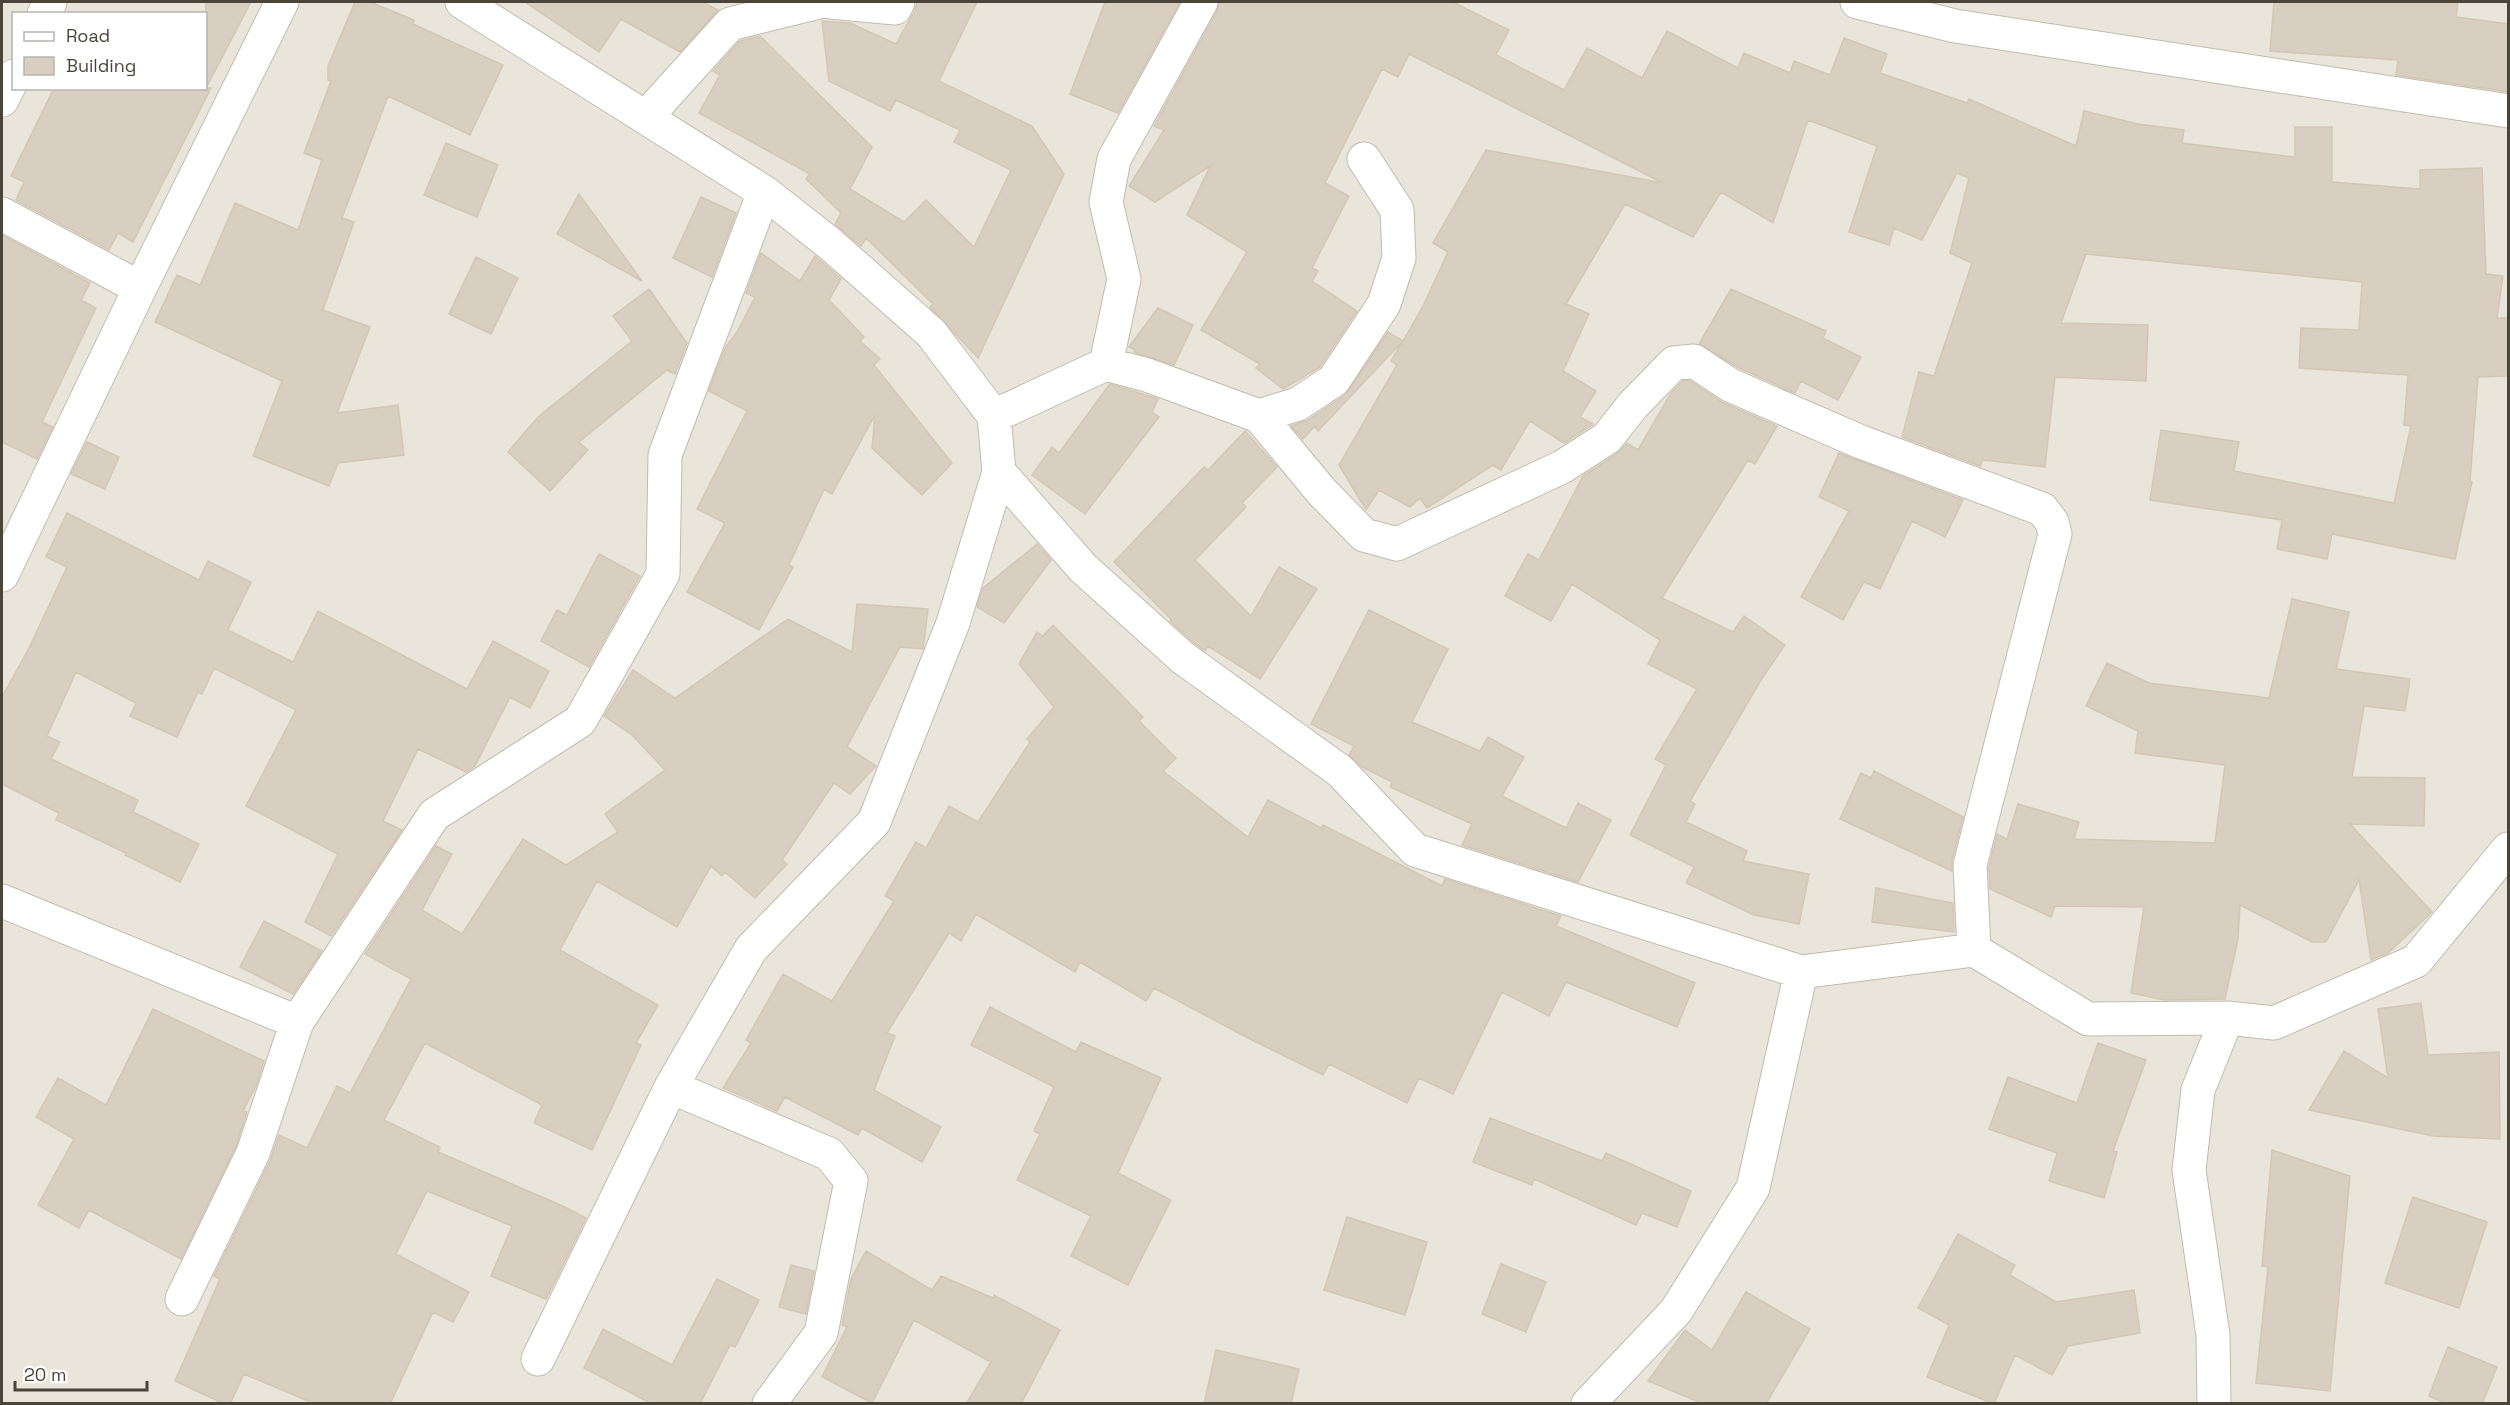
<svg xmlns="http://www.w3.org/2000/svg" width="2510" height="1405" font-family="'Space Grotesk',sans-serif">
<rect width="100%" height="100%" fill="#f6f3ec"/>
<path fill="#eae5da" fill-rule="evenodd" d="M 2,2 L 2508,2 L 2508,1403 L 2,1403 ZM 14,14 L 206,14 L 206,88 L 14,88 Z"/>
<path fill="#d8cfc1" stroke="#d3c7b4" stroke-width="1.5" d="M 206,2 L 251,2 L 206,88 L 211,88 L 133,242 L 118,233 L 109,250 L 16,200 L 24,182 L 11,176 L 54,88 L 206,88 Z
M 355,2 L 370,2 L 414,20 L 413,24 L 503,65 L 470,135 L 388,96 L 342,218 L 354,222 L 323,310 L 370,327 L 337,413 L 398,405 L 404,455 L 338,463 L 329,486 L 253,456 L 282,381 L 155,322 L 177,275 L 200,285 L 235,203 L 298,230 L 322,160 L 304,153 L 331,81 L 328,80 L 328,66 Z
M 525,2 L 702,2 L 718,10 L 680,52 L 621,19 L 599,52 Z
M 917,2 L 977,2 L 939,81 L 1032,126 L 1064,174 L 978,358 L 930,307 L 933,304 L 866,238 L 861,246 L 835,224 L 841,213 L 806,179 L 810,174 L 699,113 L 720,75 L 713,71 L 740,41 L 760,36 L 872,147 L 850,189 L 904,222 L 926,200 L 974,247 L 1011,170 L 954,142 L 960,130 L 896,100 L 890,111 L 829,81 L 822,21 L 850,23 L 896,44 L 915,10 Z
M 1105,2 L 1180,2 L 1118,113 L 1070,94 Z
M 1220,2 L 1453,2 L 1509,30 L 1496,55 L 1564,90 L 1587,48 L 1642,78 L 1667,31 L 1738,68 L 1744,53 L 1790,73 L 1794,61 L 1830,75 L 1844,38 L 1887,54 L 1880,73 L 1967,103 L 1969,99 L 2076,146 L 2084,111 L 2138,124 L 2184,130 L 2182,143 L 2295,157 L 2295,127 L 2332,127 L 2332,182 L 2420,189 L 2420,170 L 2482,168 L 2486,274 L 2503,276 L 2497,318 L 2508,318 L 2508,376 L 2478,377 L 2470,481 L 2472,482 L 2455,559 L 2332,534 L 2327,559 L 2277,549 L 2282,520 L 2150,500 L 2161,430 L 2239,442 L 2234,471 L 2394,503 L 2411,426 L 2404,425 L 2408,375 L 2299,368 L 2301,328 L 2359,330 L 2362,282 L 2086,254 L 2061,323 L 2148,325 L 2146,381 L 2055,377 L 2045,467 L 1983,460 L 1980,466 L 1902,437 L 1919,372 L 1934,376 L 1972,263 L 1950,253 L 1969,178 L 1957,173 L 1922,240 L 1894,228 L 1889,245 L 1849,232 L 1877,146 L 1808,120 L 1773,223 L 1721,192 L 1693,237 L 1625,204 L 1566,304 L 1589,314 L 1563,371 L 1596,391 L 1580,417 L 1593,424 L 1564,443 L 1530,421 L 1501,470 L 1493,465 L 1427,508 L 1420,498 L 1410,507 L 1379,490 L 1366,510 L 1339,465 L 1397,365 L 1391,361 L 1402,342 L 1318,431 L 1315,426 L 1303,439 L 1291,426 L 1308,420 L 1345,395 L 1388,332 L 1403,341 L 1423,306 L 1448,252 L 1433,243 L 1486,150 L 1663,183 L 1409,54 L 1398,77 L 1382,69 L 1325,183 L 1349,196 L 1312,268 L 1318,271 L 1312,281 L 1357,311 L 1320,367 L 1283,389 L 1256,368 L 1260,364 L 1201,330 L 1247,252 L 1187,215 L 1210,166 L 1155,202 L 1129,186 L 1164,130 L 1154,126 L 1217,11 Z
M 2274,2 L 2458,2 L 2456,17 L 2508,24 L 2508,92 L 2396,75 L 2398,60 L 2270,51 Z
M 446,143 L 498,165 L 477,217 L 424,195 Z
M 579,194 L 642,281 L 557,234 Z
M 701,197 L 736,213 L 712,277 L 673,258 Z
M 2,235 L 90,283 L 81,300 L 96,308 L 42,422 L 53,427 L 37,459 L 2,442 Z
M 761,253 L 800,281 L 815,256 L 841,279 L 829,300 L 864,337 L 860,341 L 880,359 L 874,365 L 952,463 L 922,495 L 872,448 L 875,415 L 832,494 L 824,489 L 789,565 L 793,567 L 759,630 L 687,592 L 725,523 L 697,509 L 747,411 L 709,391 L 725,348 L 737,332 L 755,297 L 746,293 Z
M 476,257 L 518,278 L 491,334 L 449,314 Z
M 649,289 L 687,343 L 675,374 L 667,370 L 579,442 L 588,450 L 550,491 L 508,452 L 538,417 L 632,341 L 613,316 Z
M 1731,289 L 1826,331 L 1823,338 L 1861,357 L 1838,400 L 1801,381 L 1795,393 L 1739,368 L 1699,344 Z
M 1158,308 L 1193,325 L 1174,365 L 1134,352 L 1136,350 L 1129,347 Z
M 1689,380 L 1722,402 L 1777,426 L 1755,464 L 1748,460 L 1662,598 L 1733,632 L 1744,616 L 1785,645 L 1761,680 L 1690,801 L 1695,804 L 1686,822 L 1747,851 L 1743,861 L 1809,874 L 1799,924 L 1754,915 L 1686,883 L 1694,867 L 1630,835 L 1666,765 L 1655,759 L 1697,689 L 1648,664 L 1660,640 L 1572,584 L 1551,621 L 1505,596 L 1528,554 L 1539,560 L 1583,476 L 1617,454 L 1627,443 L 1638,450 L 1671,393 L 1683,381 Z
M 1110,384 L 1158,399 L 1152,412 L 1159,417 L 1085,514 L 1032,475 L 1052,447 L 1059,453 Z
M 1245,431 L 1277,467 L 1242,503 L 1246,507 L 1195,560 L 1251,616 L 1279,567 L 1317,589 L 1260,679 L 1208,646 L 1205,651 L 1193,642 L 1170,621 L 1171,619 L 1114,562 L 1204,467 L 1208,470 Z
M 87,442 L 119,457 L 105,489 L 71,474 Z
M 1839,453 L 1963,500 L 1945,537 L 1912,521 L 1880,589 L 1864,582 L 1843,620 L 1801,597 L 1849,511 L 1819,497 Z
M 67,513 L 199,580 L 208,561 L 251,582 L 228,630 L 293,662 L 318,611 L 467,689 L 493,641 L 549,671 L 530,708 L 510,697 L 475,766 L 466,772 L 418,749 L 383,821 L 402,830 L 331,936 L 305,922 L 338,854 L 246,806 L 296,710 L 214,668 L 202,694 L 198,692 L 177,737 L 130,716 L 136,703 L 76,672 L 47,736 L 60,742 L 51,759 L 138,800 L 133,812 L 199,844 L 180,882 L 125,855 L 126,853 L 56,820 L 59,813 L 2,784 L 2,697 L 29,648 L 67,567 L 46,557 Z
M 1037,544 L 1051,560 L 1004,623 L 977,607 L 983,588 Z
M 599,554 L 640,576 L 589,667 L 541,641 L 557,610 L 567,615 Z
M 2292,599 L 2349,612 L 2336,669 L 2410,679 L 2405,711 L 2364,706 L 2352,777 L 2425,778 L 2424,826 L 2350,824 L 2432,912 L 2388,953 L 2371,960 L 2359,880 L 2326,942 L 2312,942 L 2240,905 L 2238,939 L 2225,999 L 2164,1000 L 2131,993 L 2144,907 L 2055,906 L 2051,917 L 1990,889 L 1989,867 L 1997,834 L 2007,839 L 2018,804 L 2079,822 L 2074,839 L 2215,843 L 2225,765 L 2135,753 L 2138,731 L 2086,706 L 2107,663 L 2149,683 L 2269,698 Z
M 857,604 L 928,609 L 923,649 L 900,647 L 847,747 L 876,766 L 850,794 L 834,783 L 782,860 L 787,864 L 755,898 L 725,872 L 722,876 L 711,866 L 677,927 L 597,881 L 560,950 L 658,1005 L 636,1043 L 641,1045 L 592,1150 L 534,1123 L 542,1105 L 425,1043 L 384,1120 L 440,1147 L 438,1152 L 565,1207 L 586,1218 L 546,1299 L 491,1276 L 512,1226 L 427,1191 L 396,1254 L 469,1292 L 453,1322 L 433,1312 L 390,1404 L 315,1404 L 244,1374 L 230,1404 L 224,1404 L 175,1381 L 220,1279 L 214,1276 L 270,1161 L 279,1135 L 307,1148 L 337,1086 L 350,1093 L 411,979 L 365,954 L 436,846 L 452,854 L 422,910 L 462,934 L 523,839 L 566,865 L 618,832 L 605,814 L 665,770 L 632,735 L 604,716 L 633,670 L 675,698 L 788,619 L 852,652 Z
M 1369,610 L 1448,649 L 1412,722 L 1480,751 L 1488,737 L 1524,757 L 1502,796 L 1566,828 L 1578,803 L 1611,820 L 1578,882 L 1462,845 L 1472,824 L 1390,787 L 1392,782 L 1362,767 L 1349,755 L 1354,746 L 1311,724 Z
M 1053,625 L 1143,717 L 1139,721 L 1176,758 L 1163,771 L 1248,837 L 1268,800 L 1321,828 L 1323,825 L 1442,886 L 1445,879 L 1561,916 L 1556,926 L 1695,983 L 1677,1027 L 1566,982 L 1549,1016 L 1502,992 L 1453,1094 L 1419,1078 L 1407,1103 L 1329,1064 L 1323,1075 L 1248,1038 L 1154,988 L 1146,1001 L 1080,962 L 1075,972 L 976,914 L 961,941 L 949,933 L 887,1033 L 895,1036 L 874,1090 L 941,1127 L 922,1162 L 862,1128 L 858,1135 L 785,1097 L 777,1111 L 723,1088 L 751,1043 L 746,1040 L 783,974 L 832,1001 L 894,901 L 885,896 L 916,842 L 926,848 L 949,806 L 978,822 L 1030,742 L 1027,739 L 1054,707 L 1019,664 L 1037,632 L 1043,636 Z
M 1874,771 L 1963,817 L 1952,860 L 1952,871 L 1840,819 L 1861,773 L 1871,778 Z
M 1876,888 L 1953,903 L 1954,932 L 1872,922 Z
M 264,921 L 322,951 L 293,994 L 240,967 Z
M 2421,1003 L 2428,1055 L 2499,1052 L 2500,1139 L 2433,1136 L 2309,1110 L 2344,1051 L 2388,1078 L 2378,1009 Z
M 990,1007 L 1076,1052 L 1081,1042 L 1161,1078 L 1118,1173 L 1171,1200 L 1128,1285 L 1071,1256 L 1091,1216 L 1017,1180 L 1040,1134 L 1034,1131 L 1054,1087 L 971,1045 Z
M 153,1009 L 264,1061 L 256,1086 L 243,1111 L 247,1112 L 236,1146 L 181,1259 L 89,1210 L 79,1228 L 38,1205 L 74,1139 L 36,1117 L 58,1078 L 106,1105 Z
M 2098,1043 L 2146,1060 L 2113,1151 L 2117,1152 L 2104,1198 L 2049,1181 L 2057,1153 L 1989,1129 L 2008,1077 L 2077,1103 Z
M 1490,1118 L 1602,1161 L 1606,1153 L 1691,1191 L 1677,1227 L 1642,1213 L 1636,1225 L 1534,1179 L 1532,1185 L 1473,1162 Z
M 2272,1150 L 2350,1176 L 2330,1391 L 2256,1383 L 2268,1267 L 2262,1266 Z
M 2413,1197 L 2487,1222 L 2459,1308 L 2385,1283 Z
M 1347,1217 L 1427,1242 L 1405,1315 L 1324,1290 Z
M 1958,1234 L 2015,1265 L 2010,1275 L 2056,1302 L 2134,1290 L 2140,1333 L 2068,1346 L 2052,1375 L 2015,1355 L 1994,1404 L 1927,1377 L 1949,1325 L 1918,1308 Z
M 866,1251 L 932,1290 L 941,1276 L 993,1298 L 994,1295 L 1060,1330 L 1021,1404 L 966,1404 L 991,1362 L 914,1320 L 872,1403 L 822,1377 L 847,1327 L 842,1325 L 851,1279 Z
M 1501,1264 L 1546,1282 L 1526,1332 L 1482,1314 Z
M 791,1265 L 814,1271 L 806,1314 L 779,1307 Z
M 717,1279 L 759,1300 L 735,1347 L 730,1345 L 700,1404 L 652,1404 L 584,1368 L 603,1329 L 672,1365 Z
M 1746,1292 L 1810,1329 L 1766,1404 L 1704,1404 L 1648,1381 L 1685,1330 L 1712,1350 Z
M 2448,1347 L 2497,1367 L 2482,1404 L 2448,1404 L 2429,1396 Z
M 1216,1350 L 1299,1369 L 1291,1404 L 1204,1404 Z"/>
<g fill="none" stroke-linecap="round" stroke-linejoin="round">
<g stroke="#c2bbae" stroke-width="35">
<path id="minor" d="M 462,2 L 764,192 L 829,243 L 931,333 L 994,416 L 999,472 L 1083,568 L 1183,658 L 1340,771 L 1415,850 L 1801,972 L 1974,950 L 2088,1019 L 2227,1018 L 2274,1023 L 2416,961 L 2508,849
M 831,2 L 895,8 L 898,2
M 1857,2 L 1955,26 L 2508,111
M 44,14 L 50,2
M 2,100 L 14,76
M 646,117 L 730,24 L 819,2
M 2,214 L 140,288 L 282,2
M 1106,364 L 1124,279 L 1106,202 L 1114,159 L 1201,2
M 994,416 L 1106,364 L 1147,375 L 1259,416 L 1298,404 L 1334,380 L 1384,304 L 1399,258 L 1397,210 L 1364,159
M 1259,416 L 1322,492 L 1364,535 L 1397,544 L 1562,467 L 1607,438 L 1633,405 L 1674,363 L 1694,361 L 1730,385 L 1861,442 L 2042,509 L 2052,522 L 2055,534 L 1970,865 L 1974,950
M 2,575 L 140,288
M 2,901 L 297,1022 L 434,815 L 580,721 L 663,574 L 665,455 L 764,192
M 671,1087 L 829,1154 L 851,1181 L 821,1333 L 769,1404
M 182,1299 L 253,1153 L 297,1022
M 538,1359 L 671,1087 L 751,949 L 874,822 L 953,623 L 999,472
M 1588,1404 L 1676,1311 L 1753,1188 L 1801,972
M 2214,1404 L 2213,1335 L 2189,1170 L 2198,1090 L 2227,1018"/>
</g>
<use href="#minor" stroke="#fff" stroke-width="33"/>
</g>
<rect width="2510" height="1405" fill="none" stroke="#4b4439" stroke-width="6"/>
<rect x="12" y="12" width="195" height="78" fill="#ffffff" stroke="#b7b4b0" stroke-width="1.5"/>
<rect x="24" y="32" width="30" height="9" fill="#ffffff" stroke="#b7b4b0" stroke-width="1.5"/>
<text x="66" y="42" font-size="18" fill="#4b4439">Road</text>
<rect x="24" y="57" width="30" height="18" fill="#d8cfc1" stroke="#b7b4b0" stroke-width="1.5"/>
<text x="66" y="72" font-size="18" fill="#4b4439">Building</text>
<path d="M15 1381v9h132v-9" fill="none" stroke="#4b4439" stroke-width="3"/>
<text x="24" y="1381" font-size="18" fill="#4b4439" stroke="#ffffff" stroke-width="4.5" paint-order="stroke">20 m</text>
</svg>
